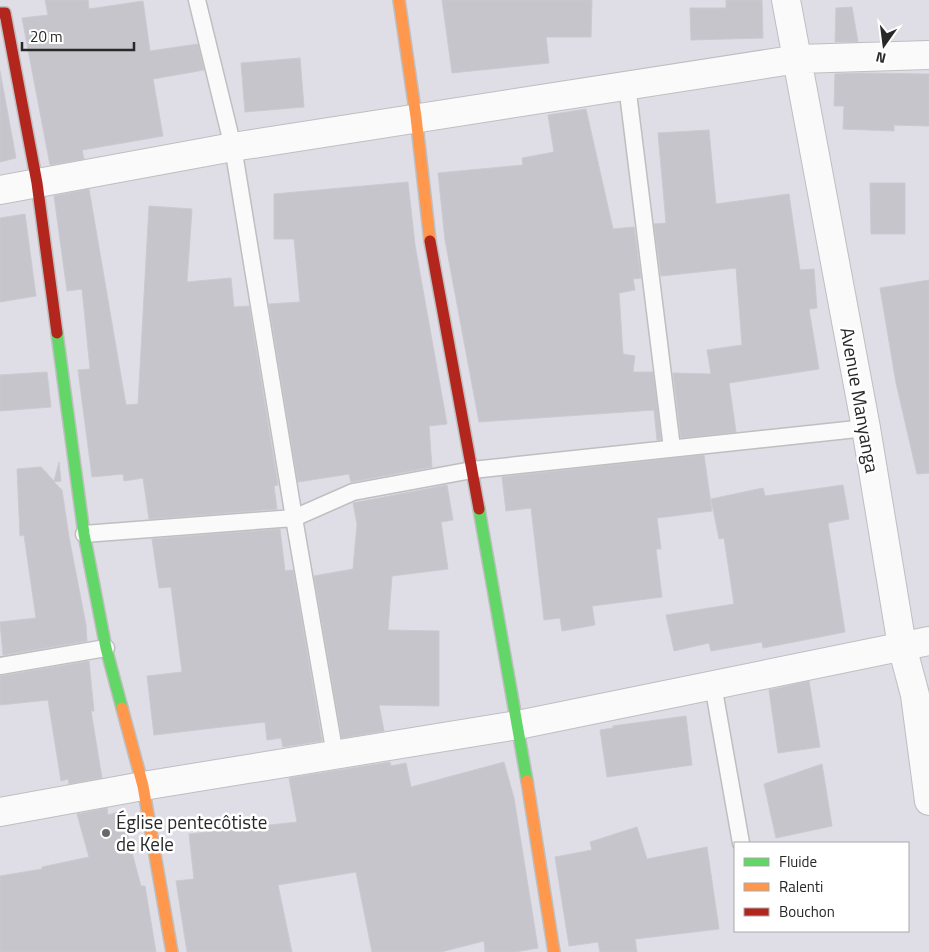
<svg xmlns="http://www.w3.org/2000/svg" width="929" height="952" font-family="'Titillium Web',sans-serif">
<rect width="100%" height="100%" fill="#dfdde6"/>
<path fill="#c6c5cb" stroke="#cbc9d1" d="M 45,0 L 88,0 L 89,9 L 143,1 L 150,51 L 198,44 L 204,70 L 153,79 L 163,136 L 82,150 L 84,159 L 50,165 L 22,18 L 48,15 Z
M 442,0 L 592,0 L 591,37 L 546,37 L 549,63 L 452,73 Z
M 726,0 L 762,0 L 763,38 L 691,40 L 690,8 L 726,8 Z
M 852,7 L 858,42 L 835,42 L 836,8 Z
M 300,58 L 304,107 L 245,112 L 241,63 Z
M 0,71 L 16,158 L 0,162 Z
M 863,73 L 929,74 L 929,126 L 894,125 L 894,131 L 843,129 L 844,106 L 834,106 L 835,74 Z
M 586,109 L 613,229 L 634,227 L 641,278 L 633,279 L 635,290 L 619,293 L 623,354 L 635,356 L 633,372 L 653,372 L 661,440 L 657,440 L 654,410 L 479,422 L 445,240 L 438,173 L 523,165 L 522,158 L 554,152 L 548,115 Z
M 709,130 L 716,204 L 789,194 L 800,270 L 814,269 L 817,308 L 809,309 L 819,369 L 729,383 L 736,432 L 681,438 L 673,373 L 711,374 L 707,350 L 742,345 L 736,268 L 661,276 L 654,224 L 666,223 L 658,133 Z
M 408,182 L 415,245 L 447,424 L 429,426 L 432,467 L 351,482 L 349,474 L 298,482 L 269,304 L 300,302 L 294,239 L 274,239 L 274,194 Z
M 870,183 L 905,183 L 905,234 L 871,234 Z
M 89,189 L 126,405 L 138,404 L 149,206 L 192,209 L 187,282 L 231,278 L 234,307 L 249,306 L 278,485 L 274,486 L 277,509 L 149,519 L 143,478 L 124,481 L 123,474 L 92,477 L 78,370 L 90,369 L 82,289 L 67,291 L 54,196 Z
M 25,214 L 36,296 L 0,302 L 0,218 Z
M 929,280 L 929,473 L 917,474 L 896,383 L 880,288 Z
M 47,372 L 51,407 L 0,411 L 0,375 Z
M 704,455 L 712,511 L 657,518 L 661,549 L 656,549 L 662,597 L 592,606 L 595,625 L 562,631 L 560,618 L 544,620 L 531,508 L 506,511 L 502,477 Z
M 59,462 L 61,481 L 54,482 L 62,490 L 69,537 L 86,625 L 87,641 L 3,655 L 0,622 L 36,618 L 24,535 L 20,536 L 17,469 L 41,467 L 54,481 Z
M 447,485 L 453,520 L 441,522 L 448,569 L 392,576 L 388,630 L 439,631 L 439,706 L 379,705 L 384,731 L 342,738 L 314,576 L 353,569 L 357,524 L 353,503 Z
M 843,485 L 849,519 L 828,523 L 845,632 L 763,648 L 762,642 L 711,651 L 709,643 L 674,651 L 666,615 L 734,604 L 724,538 L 719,539 L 711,499 L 763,488 L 765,496 Z
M 280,529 L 285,571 L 293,570 L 322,741 L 283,747 L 281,738 L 267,740 L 265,722 L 154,735 L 147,676 L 182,672 L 171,587 L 159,588 L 152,539 Z
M 89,661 L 94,711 L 91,711 L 102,778 L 69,784 L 68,779 L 61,781 L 48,700 L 0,705 L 0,676 Z
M 809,681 L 820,747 L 778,753 L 769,690 Z
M 686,716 L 692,765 L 607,777 L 600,730 L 613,728 L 613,726 Z
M 390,762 L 391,766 L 406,763 L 411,787 L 504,762 L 514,798 L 538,948 L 515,952 L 485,952 L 484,941 L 441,952 L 372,952 L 356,872 L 278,885 L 292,952 L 187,952 L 176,881 L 194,879 L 189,834 L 297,822 L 289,778 Z
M 822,764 L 832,826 L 776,838 L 764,784 Z
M 107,808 L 108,815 L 121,811 L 141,886 L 145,886 L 156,952 L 0,952 L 0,876 L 42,869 L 42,867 L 89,857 L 77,814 Z
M 637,827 L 647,859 L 707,847 L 719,929 L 635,939 L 637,952 L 600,952 L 598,942 L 569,946 L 555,857 L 592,850 L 590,842 Z"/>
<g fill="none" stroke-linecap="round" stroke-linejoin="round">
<g stroke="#bebfbf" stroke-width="19">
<path id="lane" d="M 197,0 L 233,147 L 294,518 L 335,755
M 627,85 L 672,448
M 84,534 L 294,518 L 353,492 L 472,470 L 866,428
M 0,666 L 106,648
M 713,685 L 741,843"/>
</g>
<g stroke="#bebfbf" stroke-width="30">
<path id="street" d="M 786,0 L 866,428 L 902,646 L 915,695 L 929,801
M 0,190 L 233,147 L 798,59 L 929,55
M 0,812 L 143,786 L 518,725 L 929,641"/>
</g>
<g stroke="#bebfbf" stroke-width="14">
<path id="fast" d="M 57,333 L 84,534 L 106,648 L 122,708
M 479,509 L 527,781"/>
</g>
<g stroke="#bebfbf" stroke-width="14">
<path id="slow" d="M 399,0 L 416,117 L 430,241
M 122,708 L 143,786 L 172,952
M 527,781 L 554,952"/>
</g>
<g stroke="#bebfbf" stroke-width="14">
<path id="jam" d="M 0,13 L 5,13 L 37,183 L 57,333
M 430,241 L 479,509"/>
</g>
<use href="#lane" stroke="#fafafb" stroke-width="16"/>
<use href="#street" stroke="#fafafb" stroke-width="28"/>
<use href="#fast" stroke="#63d668" stroke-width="11"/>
<use href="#slow" stroke="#ff974d" stroke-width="11"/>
<use href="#jam" stroke="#b3261e" stroke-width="11"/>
</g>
<circle fill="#68676a" stroke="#fff" stroke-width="2" cx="106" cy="833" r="5"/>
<g text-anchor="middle" stroke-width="5" stroke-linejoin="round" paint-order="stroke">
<g font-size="19" fill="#282828" stroke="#fff">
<text transform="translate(860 400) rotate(80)" y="7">Avenue Manyanga</text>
</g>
<g font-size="19" fill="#282828" stroke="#fff" text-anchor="start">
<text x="116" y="829">Église pentecôtiste<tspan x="116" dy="22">de Kele</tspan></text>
</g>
</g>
<rect x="734" y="842" width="175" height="90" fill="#ffffff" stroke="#a9a9a9"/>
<rect x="744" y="858" width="25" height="8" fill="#63d668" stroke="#a9a9a9"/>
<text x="779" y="867" font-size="15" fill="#282828">Fluide</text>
<rect x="744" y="883" width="25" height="8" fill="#ff974d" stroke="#a9a9a9"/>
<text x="779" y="892" font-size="15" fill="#282828">Ralenti</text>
<rect x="744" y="908" width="25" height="8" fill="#b3261e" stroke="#a9a9a9"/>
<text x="779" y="917" font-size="15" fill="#282828">Bouchon</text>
<g transform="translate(884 45) rotate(194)" stroke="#ffffff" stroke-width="4" paint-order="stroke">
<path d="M0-4L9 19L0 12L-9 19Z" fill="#282828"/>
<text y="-8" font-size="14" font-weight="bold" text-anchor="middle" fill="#282828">N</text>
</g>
<path d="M22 42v8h112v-8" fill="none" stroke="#282828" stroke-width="2.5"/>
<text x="30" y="42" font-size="15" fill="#282828" stroke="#ffffff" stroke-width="4" paint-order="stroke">20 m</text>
</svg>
